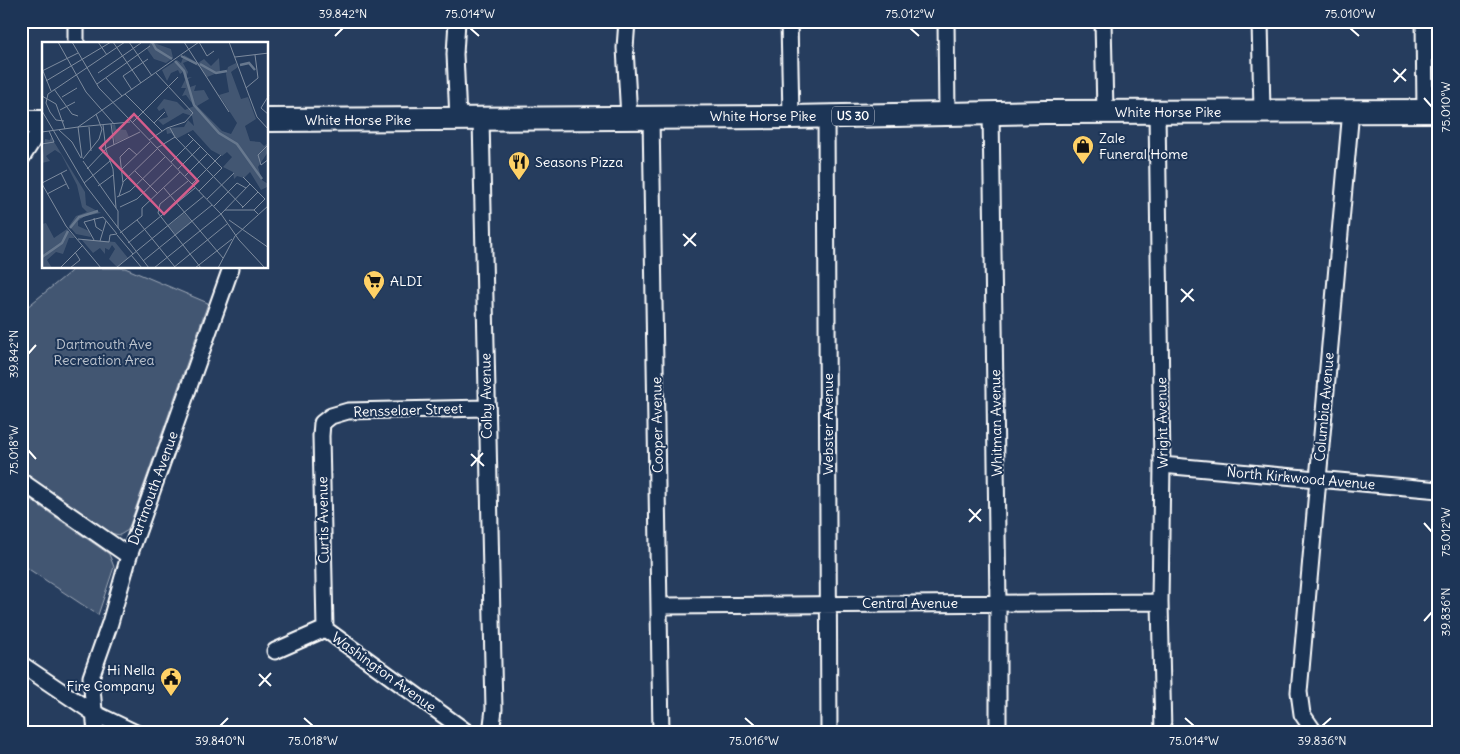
<svg xmlns="http://www.w3.org/2000/svg" width="1460" height="754" font-family="Delius,sans-serif">
<rect width="100%" height="100%" fill="#263d5e"/>
<filter id="ink" filterUnits="userSpaceOnUse"><feTurbulence type="fractalNoise" baseFrequency=".02" numOctaves="2"/><feDisplacementMap in="SourceGraphic" scale="10" xChannelSelector="R" yChannelSelector="G"/><feConvolveMatrix kernelMatrix="1 2 1 2 8 2 1 2 1" color-interpolation-filters="sRGB"/></filter>
<g filter="url(#ink)">
<path fill="#425672" stroke="#a0aab8" d="M 75,268 L 125,268 L 208,303 L 128,530 L 120,535 L 109,533 L 21,470 L 21,312 Z
M 21,493 L 109,554 L 114,567 L 98,615 L 21,564 Z"/>
<g fill="none" stroke-linecap="round" stroke-linejoin="round">
<g stroke="#fff" stroke-width="19">
<path id="minor" d="M 76,21 L 76,44
M 457,21 L 455,54 L 458,119
M 627,21 L 625,48 L 629,117
M 789,21 L 791,117
M 946,21 L 947,114
M 1103,21 L 1105,112
M 1260,21 L 1262,111
M 1424,21 L 1425,111
M 1157,112 L 1162,465 L 1160,602 L 1163,733
M 991,113 L 998,603 L 998,733
M 826,116 L 829,733
M 651,117 L 661,733
M 481,119 L 494,709 L 491,733
M 21,159 L 44,123
M 1162,465 L 1439,490
M 21,481 L 129,556
M 661,606 L 1160,602
M 325,629 L 321,436 L 322,423 L 331,416 L 348,411 L 486,408
M 325,629 L 468,733
M 275,651 L 325,629
M 21,664 L 92,712 L 136,733
M 96,733 L 91,677 L 110,623 L 129,556 L 231,268
M 1315,733 L 1302,714 L 1299,692 L 1351,110"/>
</g>
<g stroke="#fff" stroke-width="26">
<path id="highway" d="M 268,120 L 791,117 L 1045,112 L 1439,111
M 21,122 L 44,122"/>
</g>
<use href="#minor" stroke="#1d3557" stroke-width="15"/>
<use href="#highway" stroke="#1d3557" stroke-width="22"/>
</g>
</g>
<path fill="none" stroke="#fff" stroke-width="2" d="M 470,28 L 479,36M 910,28 L 919,36M 1350,28 L 1359,36M 335,36 L 343,28M 1393,69 L 1406,81M 1394,82 L 1406,69M 1424,98 L 1432,107M 683,234 L 696,246M 684,246 L 696,233M 1181,289 L 1194,301M 1181,302 L 1193,289M 28,354 L 36,345M 28,450 L 36,459M 471,454 L 484,466M 471,466 L 483,453M 969,509 L 981,521M 969,522 L 981,509M 1424,523 L 1432,532M 1424,621 L 1432,612M 259,674 L 271,686M 259,686 L 271,673M 304,718 L 313,726M 745,718 L 754,726M 1185,718 L 1194,726M 220,726 L 228,718M 1322,726 L 1331,718"/>
<defs>
<g id="shop-pin" transform="scale(1.125)"><path d="M0 17L-7.5 6A9.5 9.5 0 1 1 7.5 6Z" fill="#ffd166" stroke="#1d3557"/><path d="M-5-2.5h2.3a2.7 3.5 0 0 1 5.4 0H5L5.5 6h-11ZM-1.5-2.5h3a1.5 2.3 0 0 0-3 0Z" fill="#111"/></g>
<g id="restaurant-pin" transform="scale(1.125)"><path d="M0 17L-7.5 6A9.5 9.5 0 1 1 7.5 6Z" fill="#ffd166" stroke="#1d3557"/><path d="M-5-6h1v4h1v-4h1v4h1v-4h1v5L-1.5 .5V6h-2V.5L-5-1ZM5-6V6H3V1.5H1.5Q1.5-4 5-6Z" fill="#111"/></g>
<g id="supermarket-pin" transform="scale(1.125)"><path d="M0 17L-7.5 6A9.5 9.5 0 1 1 7.5 6Z" fill="#ffd166" stroke="#1d3557"/><path d="M-6-5.5h2.5l.6 2H6L4.5 2H-2.5L-4.4-4H-6ZM-1.5 3.2a1.3 1.3 0 1 0 .1 0ZM3 3.2a1.3 1.3 0 1 0 .1 0Z" fill="#111"/></g>
<g id="civic-pin" transform="scale(1.125)"><path d="M0 17L-7.5 6A9.5 9.5 0 1 1 7.5 6Z" fill="#ffd166" stroke="#1d3557"/><path d="M-.6-6.5H3V-4.5H.6V-3L4-1V1h2V6H-6V1h2V-1L-.6-3ZM-1.2 2.5V6h2.4V2.5Z" fill="#111"/></g>
</defs>
<g fill-rule="evenodd">
<use href="#shop-pin" x="1083" y="146"/>
<use href="#restaurant-pin" x="519" y="162"/>
<use href="#supermarket-pin" x="374" y="281"/>
<use href="#civic-pin" x="171" y="678"/>
</g>
<g text-anchor="middle" stroke-width="4" stroke-linejoin="round" paint-order="stroke">
<rect fill="#1d3557" stroke="#bbc2cd" stroke-width="1" x="832" y="106.5" width="42" height="19" rx="4"/>
<g font-size="12" font-weight="bold" fill="#fff">
<text x="853" y="120">US 30</text>
</g>
<g font-size="14" fill="#fff" stroke="#1d3557">
<text x="1168" y="117">White Horse Pike</text>
<text x="763" y="121">White Horse Pike</text>
<text x="358" y="125">White Horse Pike</text>
<text transform="translate(486 396) rotate(-91)" y="5">Colby Avenue</text>
<text transform="translate(1324 407) rotate(-85)" y="5">Columbia Avenue</text>
<text transform="translate(408 410) rotate(-2)" y="5">Rensselaer Street</text>
<text transform="translate(996 423) rotate(-91)" y="5">Whitman Avenue</text>
<text transform="translate(1162 423) rotate(-91)" y="5">Wright Avenue</text>
<text transform="translate(828 424) rotate(-90)" y="5">Webster Avenue</text>
<text transform="translate(657 425) rotate(-91)" y="5">Cooper Avenue</text>
<text transform="translate(1301 478) rotate(5)" y="5">North Kirkwood Avenue</text>
<text transform="translate(153 488) rotate(-70)" y="5">Dartmouth Avenue</text>
<text transform="translate(323 520) rotate(-91)" y="5">Curtis Avenue</text>
<text x="910" y="608">Central Avenue</text>
<text transform="translate(384 672) rotate(36)" y="5">Washington Avenue</text>
</g>
<g font-size="14" fill="#fff" stroke="#1d3557" text-anchor="start">
<text x="1099" y="143">Zale<tspan x="1099" dy="16">Funeral Home</tspan></text>
<text x="535" y="167">Seasons Pizza</text>
<text x="390" y="286">ALDI</text>
<text x="155" y="675" text-anchor="end">Hi Nella<tspan x="155" dy="16">Fire Company</tspan></text>
</g>
<g font-size="14" fill="#bdc4ce" stroke="#1d3557">
<text x="104" y="349">Dartmouth Ave<tspan x="104" dy="16">Recreation Area</tspan></text>
</g>
</g>
<g transform="translate(42 42)">
<rect width="226" height="226" fill="#263d5e"/>
<path d="M 109,0 L 129,7 L 131,16 L 124,21 L 112,17 L 105,7 ZM 142,13 L 156,21 L 162,17 L 169,24 L 177,16 L 178,30 L 165,35 L 158,25 L 146,19 L 141,21 L 146,30 L 144,36 L 150,35 L 146,37 L 148,45 L 154,43 L 152,49 L 162,48 L 167,57 L 155,64 L 180,89 L 189,92 L 195,81 L 177,53 L 187,50 L 184,32 L 186,25 L 194,21 L 196,25 L 189,30 L 199,57 L 206,55 L 214,77 L 203,84 L 208,99 L 218,100 L 222,104 L 226,101 L 226,110 L 216,125 L 220,138 L 226,142 L 226,148 L 225,145 L 219,148 L 208,130 L 202,136 L 195,134 L 192,137 L 191,130 L 181,125 L 190,115 L 185,110 L 180,114 L 169,108 L 151,88 L 134,97 L 129,91 L 125,92 L 124,86 L 142,85 L 146,78 L 152,84 L 150,74 L 141,71 L 121,83 L 116,78 L 126,75 L 122,66 L 117,69 L 115,66 L 122,57 L 135,60 L 143,68 L 152,64 L 144,53 L 140,54 L 144,46 L 139,46 L 143,38 L 141,30 L 138,32 L 136,28 L 129,31 L 125,39 L 120,28 L 135,18 L 139,21 ZM 73,82 L 74,87 L 84,88 L 87,95 L 73,101 L 70,83 ZM 9,95 L 43,150 L 44,163 L 59,171 L 43,174 L 36,179 L 36,184 L 47,189 L 49,195 L 34,192 L 27,184 L 34,174 L 45,170 L 40,165 L 35,143 L 19,112 L 13,108 L 4,114 L 8,119 L 0,121 L 3,97 L 8,98 ZM 142,171 L 150,180 L 134,193 L 126,184 ZM 4,181 L 12,196 L 25,187 L 33,196 L 27,196 L 21,212 L 14,210 L 5,218 L 10,226 L 0,225 L 0,182 ZM 39,197 L 73,200 L 86,216 L 75,225 L 67,217 L 73,207 L 70,203 L 67,208 L 63,206 L 63,212 L 58,206 L 51,211 Z" fill="#425672"/>
<path fill="none" stroke="#67788e" stroke-width="2.5" d="M 110,0 L 114,7 L 130,17M 139,14 L 155,22M 133,19 L 142,29 L 152,63 L 177,91 L 195,102 L 220,137M 158,22 L 174,31 L 185,29M 198,23 L 207,21 L 213,28M 28,186 L 37,175 L 56,169M 0,215 L 20,201 L 26,189"/>
<path fill="none" stroke="#7d8b9e" stroke-width="1" d="M 16,0 L 44,50 L 72,82M 30,0 L 57,46 L 179,172 L 197,198 L 223,226M 56,0 L 65,13M 71,0 L 99,41M 87,0 L 110,34M 142,0 L 187,70M 157,0 L 165,14 L 172,9M 187,0 L 215,75 L 227,88M 193,15 L 227,11M 0,29 L 36,11M 1,29 L 9,49M 56,31 L 99,1M 64,36 L 80,54M 4,39 L 69,0M 55,42 L 108,4M 204,46 L 216,36 L 213,13M 12,47 L 30,72 L 36,74M 90,48 L 81,34 L 106,17M 83,52 L 120,89M 227,53 L 219,66 L 227,73M 0,54 L 14,62 L 23,87M 20,55 L 35,46M 18,68 L 33,60M 0,69 L 44,144 L 107,226M 22,79 L 14,78 L 8,70 L 4,61 L 6,52 L 83,0M 90,81 L 136,35M 112,81 L 123,70M 69,82 L 72,103M 61,83 L 64,108 L 71,127 L 74,166M 47,85 L 49,109M 128,86 L 133,95 L 201,165M 17,88 L 30,100 L 39,116M 0,90 L 36,85 L 157,0M 146,92 L 180,126 L 157,149M 107,98 L 125,86 L 143,80 L 151,71 L 114,31M 0,102 L 12,100 L 7,89M 227,102 L 216,113 L 219,123 L 227,117M 115,106 L 133,95M 78,115 L 87,106 L 95,113M 40,116 L 36,85 L 88,80M 41,117 L 57,97 L 60,87 L 54,72M 41,119 L 76,169 L 76,186M 129,120 L 152,97M 45,127 L 65,106 L 98,90M 80,127 L 108,100M 136,127 L 159,104M 93,129 L 116,152M 19,131 L 27,147M 143,134 L 166,111M 201,135 L 223,157M 146,139 L 118,162 L 116,171 L 159,226M 81,140 L 115,107M 0,141 L 25,128M 42,141 L 68,119M 0,142 L 24,184 L 59,226M 150,142 L 179,113M 56,144 L 71,133M 122,146 L 181,216M 5,152 L 24,142M 77,154 L 81,141 L 78,115M 75,155 L 88,149 L 123,115M 165,157 L 192,131M 172,164 L 195,141 L 204,146M 78,165 L 95,157 L 130,123M 100,166 L 138,130M 200,166 L 216,150M 183,168 L 212,168 L 216,172M 212,168 L 223,157M 52,176 L 54,185 L 60,189M 95,178 L 133,225M 187,178 L 227,206M 78,191 L 100,174 L 100,166M 75,193 L 91,212M 36,197 L 67,200 L 68,193 L 75,192 L 61,175 L 42,180 L 52,198M 58,199 L 64,179M 86,201 L 153,146M 89,213 L 100,226M 101,219 L 170,163M 18,226 L 41,203M 28,226 L 38,218 L 33,210M 74,226 L 162,154M 112,226 L 179,172 L 208,142M 131,226 L 185,182M 153,226 L 190,197M 176,226 L 193,194 L 227,163"/>
<path fill="#d45d8c" fill-opacity="0.15" stroke="#d45d8c" stroke-width="2.5" d="M 92,72 L 156,139 L 122,172 L 58,106 Z"/>
<rect width="226" height="226" fill="none" stroke="#fff" stroke-width="2.5"/>
</g>
<rect width="1460" height="754" fill="none" stroke="#1d3557" stroke-width="55"/>
<rect x="28" y="28" width="1404" height="698" fill="none" stroke="#fff" stroke-width="2"/>
<g font-size="12" text-anchor="middle" fill="#fff">
<text x="343" y="18">39.842°N</text>
<text x="470" y="18">75.014°W</text>
<text x="910" y="18">75.012°W</text>
<text x="1350" y="18">75.010°W</text>
<text transform="translate(1446 107) rotate(-90)" y="4">75.010°W</text>
<text transform="translate(14 354) rotate(-90)" y="4">39.842°N</text>
<text transform="translate(14 450) rotate(-90)" y="4">75.018°W</text>
<text transform="translate(1446 532) rotate(-90)" y="4">75.012°W</text>
<text transform="translate(1446 612) rotate(-90)" y="4">39.836°N</text>
<text x="220" y="745">39.840°N</text>
<text x="313" y="745">75.018°W</text>
<text x="754" y="745">75.016°W</text>
<text x="1194" y="745">75.014°W</text>
<text x="1322" y="745">39.836°N</text>
</g>
</svg>
